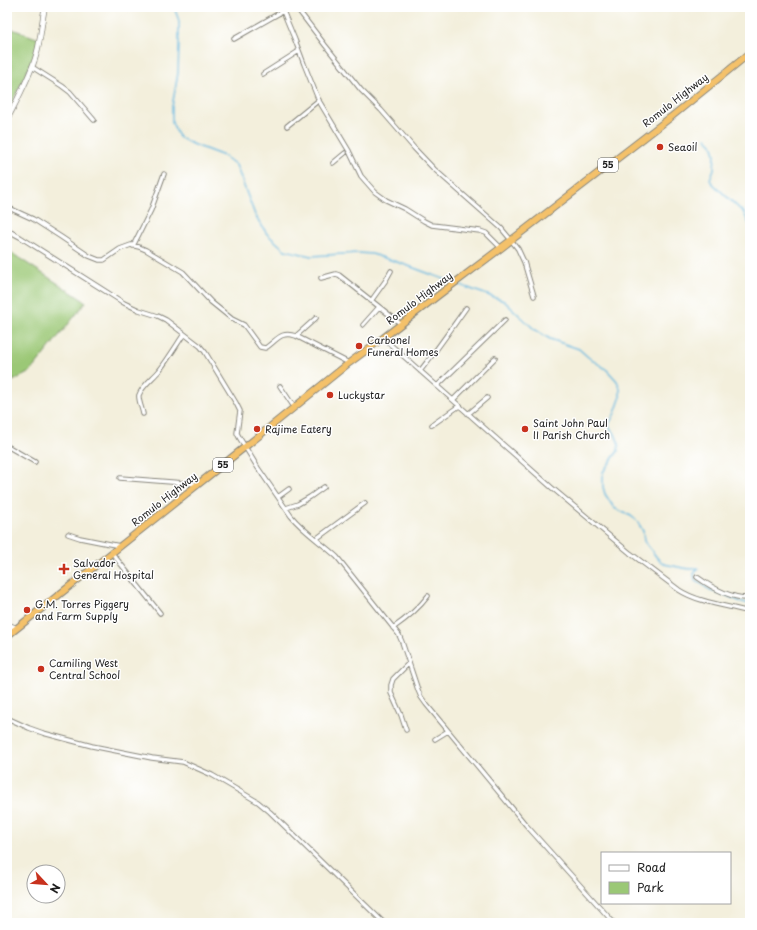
<svg xmlns="http://www.w3.org/2000/svg" width="757" height="930" font-family="'Playpen Sans',sans-serif">
<rect width="100%" height="100%" fill="#fff"/>
<filter id="ink" filterUnits="userSpaceOnUse"><feTurbulence type="fractalNoise" baseFrequency=".025" numOctaves="2"/><feDisplacementMap in="SourceGraphic" scale="8" xChannelSelector="R" yChannelSelector="G"/><feConvolveMatrix kernelMatrix="1 2 1 2 8 2 1 2 1" color-interpolation-filters="sRGB"/></filter>
<filter id="wash" filterUnits="userSpaceOnUse"><feTurbulence type="fractalNoise" baseFrequency=".012" numOctaves="4" result="noise"/><feDisplacementMap in="SourceGraphic" scale="16" xChannelSelector="R" yChannelSelector="G"/><feGaussianBlur stdDeviation="0.9" result="paint"/><feColorMatrix in="noise" values="0 0 0 0 0 0 0 0 0 0 0 0 0 0 0 0 0 1.4 0 .05"/><feComposite in="paint" operator="in"/></filter>
<g filter="url(#wash)">
<rect width="100%" height="100%" fill="#f3efdc"/>
<path fill="#9bc876" stroke="#5c7249" d="M 7,27 L 39,39 L 32,61 L 7,113 Z
M 7,250 L 86,302 L 30,372 L 13,381 L 7,377 Z"/>
<g fill="none" stroke-linecap="round" stroke-linejoin="round">
<path stroke="#63b7df" stroke-width="1.5" d="M 174,7 L 179,21 L 179,45 L 178,73 L 172,107 L 172,123 L 179,137 L 192,144 L 224,156 L 236,165 L 255,215 L 267,234 L 285,250 L 311,256 L 358,253 L 372,254 L 403,264 L 452,282
M 706,138 L 712,144 L 715,154 L 714,169 L 710,179 L 711,182 L 744,213 L 750,226
M 750,255 L 748,259 L 748,275 L 750,277
M 457,284 L 504,301 L 534,329 L 550,339 L 579,349 L 588,357 L 607,370 L 617,381 L 620,388 L 620,399 L 615,413 L 609,424 L 610,428 L 615,434 L 619,444 L 618,451 L 603,472 L 603,487 L 605,494 L 614,508 L 631,516 L 637,521 L 643,531 L 644,541 L 658,559 L 664,564 L 683,568 L 690,569 L 698,568 L 694,574 L 695,581 L 702,584 L 710,591 L 721,593 L 739,601 L 750,604"/>
</g>
</g>
<g filter="url(#ink)">
<g fill="none" stroke-linecap="round" stroke-linejoin="round">
<g stroke="#88867c" stroke-width="5.5">
<path id="minor" d="M 282,7 L 283,11 L 295,40 L 304,64 L 319,101 L 349,151 L 361,176 L 375,192 L 386,200 L 405,209 L 424,221 L 432,225 L 480,231 L 486,233 L 501,248
M 296,7 L 325,45 L 361,90 L 381,110 L 414,148 L 434,169 L 501,228 L 511,240 L 518,249 L 524,262 L 534,296
M 234,39 L 283,11
M 32,67 L 62,86 L 70,92 L 94,120
M 263,74 L 299,51
M 287,126 L 319,100
M 333,163 L 345,153
M 7,207 L 33,219 L 61,237 L 89,256 L 99,260 L 104,260 L 120,249 L 131,245 L 139,247 L 146,250 L 183,272 L 211,302 L 232,319 L 244,325 L 260,347 L 265,348 L 267,347 C 278,339 281,331 296,336 L 349,363
M 7,230 L 20,237 L 124,303 L 139,310 L 158,316 L 166,320 L 200,346 L 205,352 L 236,403 L 240,411 L 237,433 L 239,437 L 258,468 L 291,516 C 304,532 322,543 337,557 L 399,635 L 402,642 L 418,690 L 421,697 L 426,704 L 526,825 L 614,923
M 133,246 L 151,210 L 164,174
M 321,278 L 336,274 L 339,275 L 401,324
M 371,301 L 386,280 L 391,271
M 363,325 L 379,307
M 296,336 L 316,318
M 383,338 L 551,487 L 630,553 L 679,590 C 697,602 728,606 750,612
M 420,371 C 436,351 451,329 466,308
M 280,386 L 294,407
M 437,386 L 505,320
M 453,400 L 495,358
M 143,414 C 142,408 138,400 139,395 C 142,386 153,378 159,371 C 168,359 176,346 184,334
M 468,414 L 487,398
M 432,425 L 459,406
M 7,446 L 35,462
M 120,478 L 197,484
M 278,497 L 289,489
M 286,508 L 298,504 L 310,497 L 324,487
M 68,534 L 80,538 L 120,546
M 316,539 L 365,503
M 112,553 L 160,613
M 697,577 C 711,587 732,599 750,598
M 393,628 C 406,619 419,608 428,596
M 7,718 L 29,728 L 43,733 L 92,746 L 152,758 L 183,762 L 212,775 L 241,792 L 258,802 L 270,812 L 384,923
M 406,730 L 401,715 L 391,693 L 391,685 L 393,679 L 409,663
M 435,739 L 448,731
M 606,923 L 610,919"/>
</g>
<g stroke="#88867c" stroke-width="6">
<path id="tertiary" d="M 7,120 C 17,100 28,80 35,59 C 41,42 41,24 45,7
M 7,624 L 16,628"/>
</g>
<g stroke="#88867c" stroke-width="8">
<path id="trunk" d="M 7,636 L 245,447 L 349,363 L 383,338 L 440,294 L 501,248 L 671,117 L 750,53"/>
</g>
<use href="#minor" stroke="#fff" stroke-width="3.5"/>
<use href="#tertiary" stroke="#fff" stroke-width="4.5"/>
<use href="#trunk" stroke="#f4c16b" stroke-width="6"/>
</g>
</g>
<g fill="#c8321e" stroke="#fff" stroke-width="1.5">
<circle cx="660" cy="147" r="4"/>
<circle cx="359" cy="346" r="4"/>
<circle cx="330" cy="395" r="4"/>
<circle cx="257" cy="429" r="4"/>
<circle cx="525" cy="429" r="4"/>
<path d="M62 563h4v4h4v4h-4v4h-4v-4h-4v-4h4z"/>
<circle cx="27" cy="610" r="4"/>
<circle cx="41" cy="669" r="4"/>
</g>
<g text-anchor="middle" stroke-width="3" stroke-linejoin="round" paint-order="stroke">
<g fill="#fff" stroke="#606060" stroke-width="1">
<rect x="598" y="158" width="20" height="14" rx="3"/>
<rect x="213" y="458" width="20" height="14" rx="3"/>
</g>
<g font-size="9" font-weight="bold" fill="#1c1c1c">
<text x="608" y="168">55</text>
<text x="223" y="468">55</text>
</g>
<g font-size="10" fill="#1c1c1c" stroke="#fff">
<text transform="translate(675 100) rotate(-38)" y="4">Romulo Highway</text>
<text transform="translate(419 298) rotate(-37)" y="4">Romulo Highway</text>
<text transform="translate(164 499) rotate(-38)" y="4">Romulo Highway</text>
</g>
<g font-size="10" fill="#1c1c1c" stroke="#fff" text-anchor="start">
<text x="668" y="151">Seaoil</text>
<text x="367" y="344">Carbonel<tspan x="367" dy="12">Funeral Homes</tspan></text>
<text x="338" y="399">Luckystar</text>
<text x="533" y="427">Saint John Paul<tspan x="533" dy="12">II Parish Church</tspan></text>
<text x="265" y="433">Rajime Eatery</text>
<text x="73" y="567">Salvador<tspan x="73" dy="12">General Hospital</tspan></text>
<text x="35" y="608">G.M. Torres Piggery<tspan x="35" dy="12">and Farm Supply</tspan></text>
<text x="49" y="667">Camiling West<tspan x="49" dy="12">Central School</tspan></text>
</g>
</g>
<rect width="757" height="930" fill="none" stroke="#fff" stroke-width="24"/>
<rect x="601" y="852" width="130" height="52" fill="#ffffff" stroke="#a4a4a4"/>
<rect x="609" y="865" width="20" height="6" fill="#ffffff" stroke="#a4a4a4"/>
<text x="637" y="872" font-size="12" fill="#1c1c1c">Road</text>
<rect x="609" y="882" width="20" height="12" fill="#9bc876" stroke="#a4a4a4"/>
<text x="637" y="892" font-size="12" fill="#1c1c1c">Park</text>
<g transform="translate(46 884) rotate(116)"><circle r="19" fill="#ffffff" stroke="#a4a4a4"/>
<path d="M0-3L7 15L0 10L-7 15Z" fill="#c8321e"/>
<text y="-6" font-size="11" font-weight="bold" text-anchor="middle" fill="#1c1c1c">N</text>
</g>
</svg>
